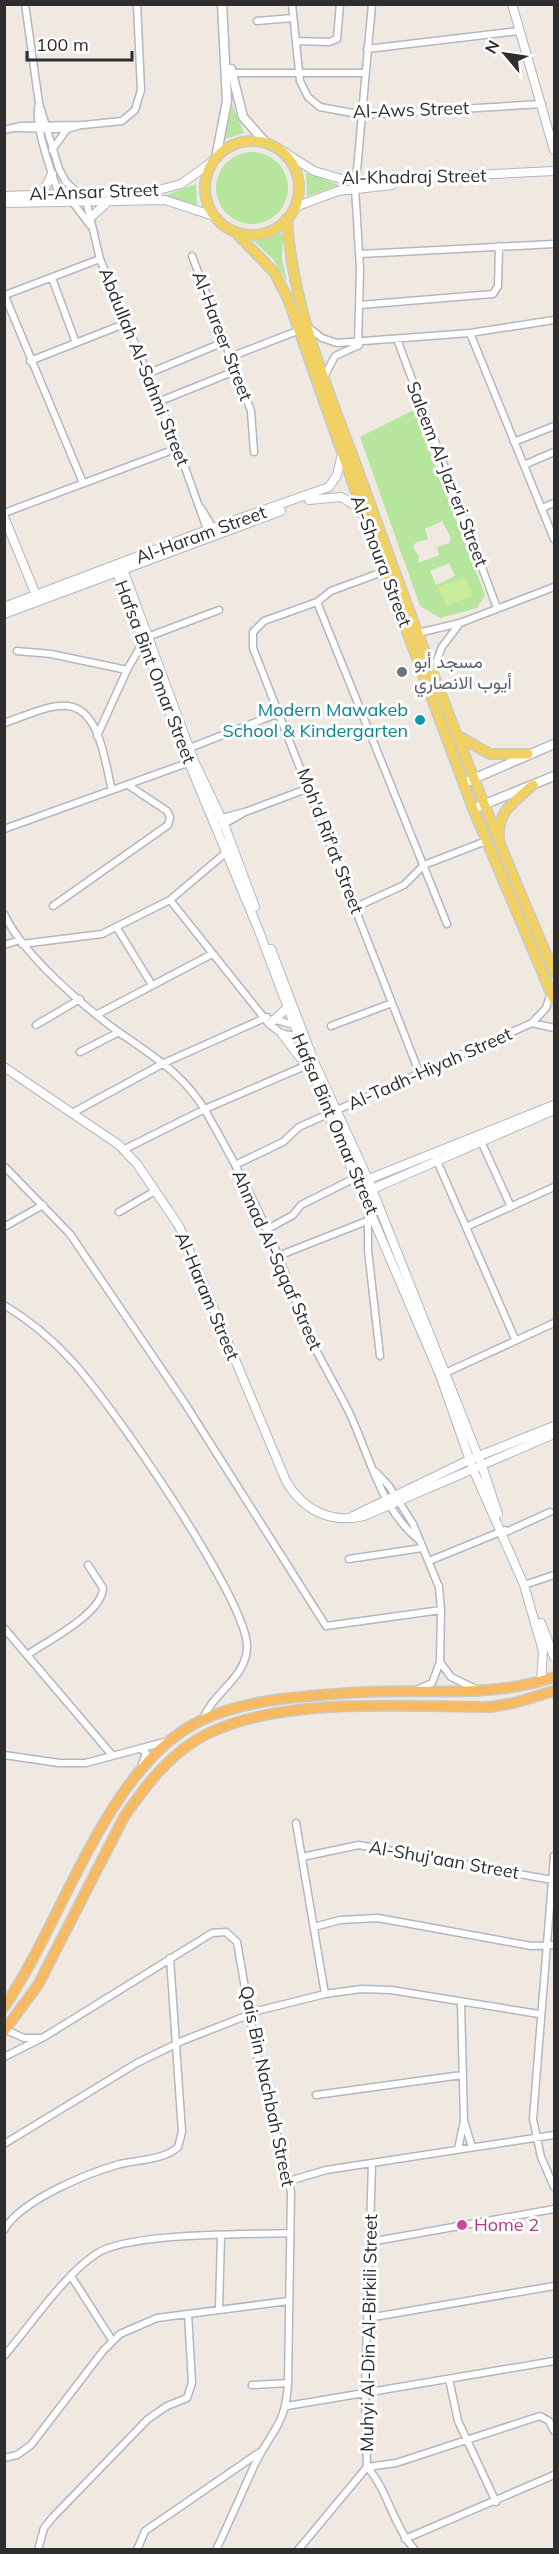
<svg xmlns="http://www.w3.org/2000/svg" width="559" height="2554" font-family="Mulish,Vazirmatn,sans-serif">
<rect width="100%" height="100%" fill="#efe9e1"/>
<path fill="#b6e59e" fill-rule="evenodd" d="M 232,104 L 244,133 L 225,139 Z
M216 188a36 36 0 1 1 72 0a36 36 0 1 1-72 0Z
M 306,173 L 339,185 L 307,196 Z
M 196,184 L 197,205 L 164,196 Z
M 283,233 L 282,260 L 287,281 L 273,259 L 254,241 Z
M 414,410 L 485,595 L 477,608 L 440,618 L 420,606 L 360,437 ZM 442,521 L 451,538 L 449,543 L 437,547 L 439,555 L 418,563 L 419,556 L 413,548 L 416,542 L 428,539 L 425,529 ZM 449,563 L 455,576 L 436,585 L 430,571 Z"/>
<path fill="#c9ec9a" d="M 465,577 L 473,596 L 446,606 L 438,587 Z"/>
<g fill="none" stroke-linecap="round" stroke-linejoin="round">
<g stroke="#b4b7c1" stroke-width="9">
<path id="minor" d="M 25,4 L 39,103 L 59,169 L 66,182 L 86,200 L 100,259 L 178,448 L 208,532
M 292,4 L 300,81 L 308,97 L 320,107 L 363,115 L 542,104
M 257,21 L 293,18
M 296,41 L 329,42 L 337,39 L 340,4
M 367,49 L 519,31
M 231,73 L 364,73
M 39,103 C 33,124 51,170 58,192 L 61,196
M 17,128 L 67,129 L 81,125
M 4,130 L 21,126 L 83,125 L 122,121 L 135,110 L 141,90 L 137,4
M 52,150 L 67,129
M 356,181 L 372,4
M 355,187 L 360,269 L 358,346
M 71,200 L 90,225
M 360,254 L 554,244
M 192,256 L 251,411 L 254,452
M 52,278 L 76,343
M 4,294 L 83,483
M 5,295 L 100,259
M 360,305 L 493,294 L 498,286 L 499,246
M 308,327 L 322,338 L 337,343 L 470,333 L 554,320
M 470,333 L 554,539
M 397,339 L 497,608
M 230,357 L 300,330
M 30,361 L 124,324
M 147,374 L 224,342
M 324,377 L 335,356 L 359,345
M 158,402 L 235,371
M 514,442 L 554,426
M 524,465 L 554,452
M 201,508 L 214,530
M 542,508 L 554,503
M 4,513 L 178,448
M 385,571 L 331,591 L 317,602 L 264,621 L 253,632 L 253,648 L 419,1072
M 317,602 L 447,924
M 418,633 L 460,623 L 554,587
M 17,651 L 51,654 L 127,670 L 97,736
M 127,670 L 143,642 L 150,636 L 219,610
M 433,670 L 442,647 L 460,623
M 4,723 C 23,717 48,704 68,706 C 101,710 105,765 112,790
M 187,749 L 279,713
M 214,820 L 245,812 L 309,788
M 217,828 L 245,812
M 4,829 L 193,761
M 229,850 L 170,900 L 269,1024 L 282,1034 L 301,1036
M 53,906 L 168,825 L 170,817 L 167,811 L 128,785
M 356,907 L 404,885 L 424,865 L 486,841
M 4,914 C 23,955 84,1007 120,1033 C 153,1056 186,1076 206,1112 C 233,1159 259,1208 279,1258 C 290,1285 299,1312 310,1338 C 322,1363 336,1386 348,1410 C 369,1453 380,1509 419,1540
M 117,928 L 152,985
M 22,944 L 102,934 L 170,900
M 4,945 L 20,940
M 98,1014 L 212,954
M 273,1019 L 297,1026
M 532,1023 L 554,1028
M 36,1025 L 80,999
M 331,1026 L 392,1003
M 80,1052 L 119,1032
M 74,1112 L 164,1063 L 267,1017
M 480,1139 L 511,1207
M 123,1150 L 205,1109 L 305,1066
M 434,1154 L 515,1339
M 235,1165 L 283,1142 L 299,1127 L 532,1023 L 546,1008 L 551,993
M 4,1166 L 70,1234 L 184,1402 L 326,1626 L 441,1610
M 368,1210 L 368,1250 L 380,1356
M 119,1212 L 155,1191
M 4,1227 L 43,1205
M 466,1227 L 554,1187
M 266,1230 L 293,1215 L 301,1205 L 357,1177
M 278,1256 L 367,1221
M 4,1305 C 29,1320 52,1339 71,1360 C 109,1400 246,1598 247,1646 C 247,1678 213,1692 203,1719
M 443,1374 L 554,1323
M 376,1472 L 389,1486 L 413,1524 L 439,1587 L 441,1610 L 440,1662 L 432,1683 L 416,1690
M 506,1532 L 550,1512
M 349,1559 L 422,1548
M 429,1561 L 505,1530
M 524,1585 L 554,1575
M 4,1628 L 112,1755
M 27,1655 C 47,1641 102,1614 103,1588 L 88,1565
M 440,1662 L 451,1677 L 476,1689
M 140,1748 L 146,1753 L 141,1767
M 4,1755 L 59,1763 L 86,1763 L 168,1741
M 296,1823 L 325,1994
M 554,1856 L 533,2119 L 541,2157 L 554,2187
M 302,1857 L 359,1845 L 552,1880
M 314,1927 L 340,1920 L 378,1918 L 531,1946 L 554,1945
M 461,2003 L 464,2121 L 472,2147
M 6,2030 L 24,2038 L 40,2038
M 4,2057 L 44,2037 L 212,1933 L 226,1932 L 237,1942 L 255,2046 L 291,2192 L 288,2383 C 286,2424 272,2430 255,2464 C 242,2492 230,2521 216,2550
M 316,2095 L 462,2075
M 4,2144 L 137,2063 L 182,2041 L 261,2010 L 325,1994 L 361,1989 L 391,1990 L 539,2014
M 458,2149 L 464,2121
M 289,2181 L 326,2170 L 554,2135
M 4,2230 C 21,2200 88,2173 120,2164 C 138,2160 164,2160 178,2147 L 182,2132 L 170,1958
M 370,2242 L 554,2209
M 71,2276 L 112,2340
M 219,2309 L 221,2236
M 368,2318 L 554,2286
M 4,2356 C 30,2326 64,2275 96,2254 C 128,2232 247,2235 290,2233
M 449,2379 L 458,2421 L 496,2502
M 252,2385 L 288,2383
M 287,2406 L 554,2361
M 4,2458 L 17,2455 L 31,2445 L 103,2351 L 120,2334 L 157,2318 L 288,2301
M 367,2467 L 396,2463 L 540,2416 L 549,2421 L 554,2431
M 367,2467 C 388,2490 393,2526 415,2550
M 405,2539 L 554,2475
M 38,2550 L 44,2528 L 53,2517 L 148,2419 L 167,2406 L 187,2398 L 192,2383 L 188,2314
M 137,2550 L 145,2531 L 260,2452
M 298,2550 L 367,2467 L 365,2394 L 372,2164"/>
</g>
<g stroke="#b4b7c1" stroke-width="10">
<path id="tertiary" d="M 512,4 L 554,150
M 281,150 L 314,171 L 348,181 L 554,171
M 42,194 L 52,174
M 4,196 L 155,191 L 181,184 L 212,162
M 4,203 L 165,200 L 214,216
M 295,207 L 338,191 L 392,185
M 91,217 L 110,200
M 309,500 L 341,497 L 361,509
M 4,517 L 38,600
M 121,564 L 194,761 L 224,824 L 255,907
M 115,567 L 189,763 L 259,931 L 328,1114 L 440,1375 L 473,1469 L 524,1585 L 543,1651 L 541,1682
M 4,607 L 207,530 L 329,487 L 337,475 L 342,454
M 4,614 L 281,511
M 271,949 L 315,1064 L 368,1179 L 482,1466 L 498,1514
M 274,1020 L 287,1008
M 282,1034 L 308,1068
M 4,1067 L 119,1145 L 137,1164 L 179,1226 L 286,1481 C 303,1510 330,1524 364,1516 L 554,1434
M 364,1181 L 554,1105
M 368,1191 L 554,1110
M 351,1517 L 469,1460 L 554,1426
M 541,1623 L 554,1657"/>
</g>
<g stroke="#b4b7c1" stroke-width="11">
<path id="secondary" d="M 231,69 L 243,117 L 265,142
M 216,158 L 227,101 L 222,4
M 464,783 L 554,744
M 473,809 L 554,776"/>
</g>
<g stroke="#c9c9c9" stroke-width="12">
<path id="primary" d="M205 188a47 47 0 1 1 94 0a47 47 0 1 1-94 0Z
M 287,218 C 292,312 333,400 364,487 C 423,651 485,813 554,972
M 235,232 L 274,272 L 288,299 L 372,538 L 473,809 L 554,1000
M 460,737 L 490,754 L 528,754
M 499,836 C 497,812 517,799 533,785"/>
</g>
<g stroke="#c9c9c9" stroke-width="12">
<path id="trunk" d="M 4,2007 C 63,1922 107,1764 202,1720 C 248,1699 298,1697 348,1693 C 417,1687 487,1700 554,1677
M 4,2031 L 38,1985 L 124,1817 C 146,1785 171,1752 207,1734 C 284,1696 406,1707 491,1707 L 514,1703 L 554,1691"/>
</g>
<use href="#minor" stroke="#fff" stroke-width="6"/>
<use href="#tertiary" stroke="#fff" stroke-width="8"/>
<use href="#secondary" stroke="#fff" stroke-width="8"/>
<use href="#primary" stroke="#f2d163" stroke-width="9"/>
<use href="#trunk" stroke="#f8ba60" stroke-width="9"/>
</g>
<circle fill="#6b7280" stroke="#fff" stroke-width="2" cx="402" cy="672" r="6"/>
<circle fill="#0f9aa8" stroke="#fff" stroke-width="2" cx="420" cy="720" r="6"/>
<circle fill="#d1479c" stroke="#fff" stroke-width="2" cx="462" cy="2225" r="6"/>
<g text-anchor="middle" stroke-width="6" stroke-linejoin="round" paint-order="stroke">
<g font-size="18" fill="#2e2e2e" stroke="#fff">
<text transform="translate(411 110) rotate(-2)" y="6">Al-Aws Street</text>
<text transform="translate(414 177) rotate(-1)" y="6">Al-Khadraj Street</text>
<text transform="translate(94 192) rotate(-2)" y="6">Al-Ansar Street</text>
<text transform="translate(222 336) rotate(69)" y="6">Al-Hareer Street</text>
<text transform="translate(144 367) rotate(68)" y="6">Abdullah Al-Sahmi Street</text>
<text transform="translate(447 474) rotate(69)" y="6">Saleem Al-Jaz'eri Street</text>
<text transform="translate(201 535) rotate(-20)" y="6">Al-Haram Street</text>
<text transform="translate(381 561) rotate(69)" y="6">Al-Shoura Street</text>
<text transform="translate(155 672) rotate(69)" y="6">Hafsa Bint Omar Street</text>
<text transform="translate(330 841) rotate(69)" y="6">Moh'd Rif'at Street</text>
<text transform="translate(430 1069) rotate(-24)" y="6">Al-Tadh-Hiyah Street</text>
<text transform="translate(335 1124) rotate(67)" y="6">Hafsa Bint Omar Street</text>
<text transform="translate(277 1260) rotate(66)" y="6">Ahmad Al-Sqqaf Street</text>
<text transform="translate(207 1296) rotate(67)" y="6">Al-Haram Street</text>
<text transform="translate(444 1860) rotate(10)" y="6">Al-Shuj'aan Street</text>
<text transform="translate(267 2086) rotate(78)" y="6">Qais Bin Nachbah Street</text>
<text transform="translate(369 2333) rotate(-89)" y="6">Muhyi Al-Din Al-Birkili Street</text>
</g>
<g font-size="18" fill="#5b616d" stroke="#fff" text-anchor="start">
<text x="414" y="668">مسجد أبو<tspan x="414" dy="21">أيوب الانصاري</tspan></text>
</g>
<g font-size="18" fill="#0d838f" stroke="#fff" text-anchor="end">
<text x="408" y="716">Modern Mawakeb<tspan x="408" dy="21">School &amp; Kindergarten</tspan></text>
</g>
<g font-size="18" fill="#b23c85" stroke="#fff" text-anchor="start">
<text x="474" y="2231">Home 2</text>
</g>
</g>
<rect width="559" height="2554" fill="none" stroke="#2e2e2e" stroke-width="12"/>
<g transform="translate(505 54) rotate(299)" stroke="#ffffff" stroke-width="4.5" paint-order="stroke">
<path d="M0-4.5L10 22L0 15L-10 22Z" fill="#2e2e2e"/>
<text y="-9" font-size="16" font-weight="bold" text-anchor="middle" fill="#2e2e2e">N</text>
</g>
<path d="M27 51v9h105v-9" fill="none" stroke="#2e2e2e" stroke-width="3"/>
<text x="36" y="51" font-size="18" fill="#2e2e2e" stroke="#ffffff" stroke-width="4.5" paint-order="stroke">100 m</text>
</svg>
